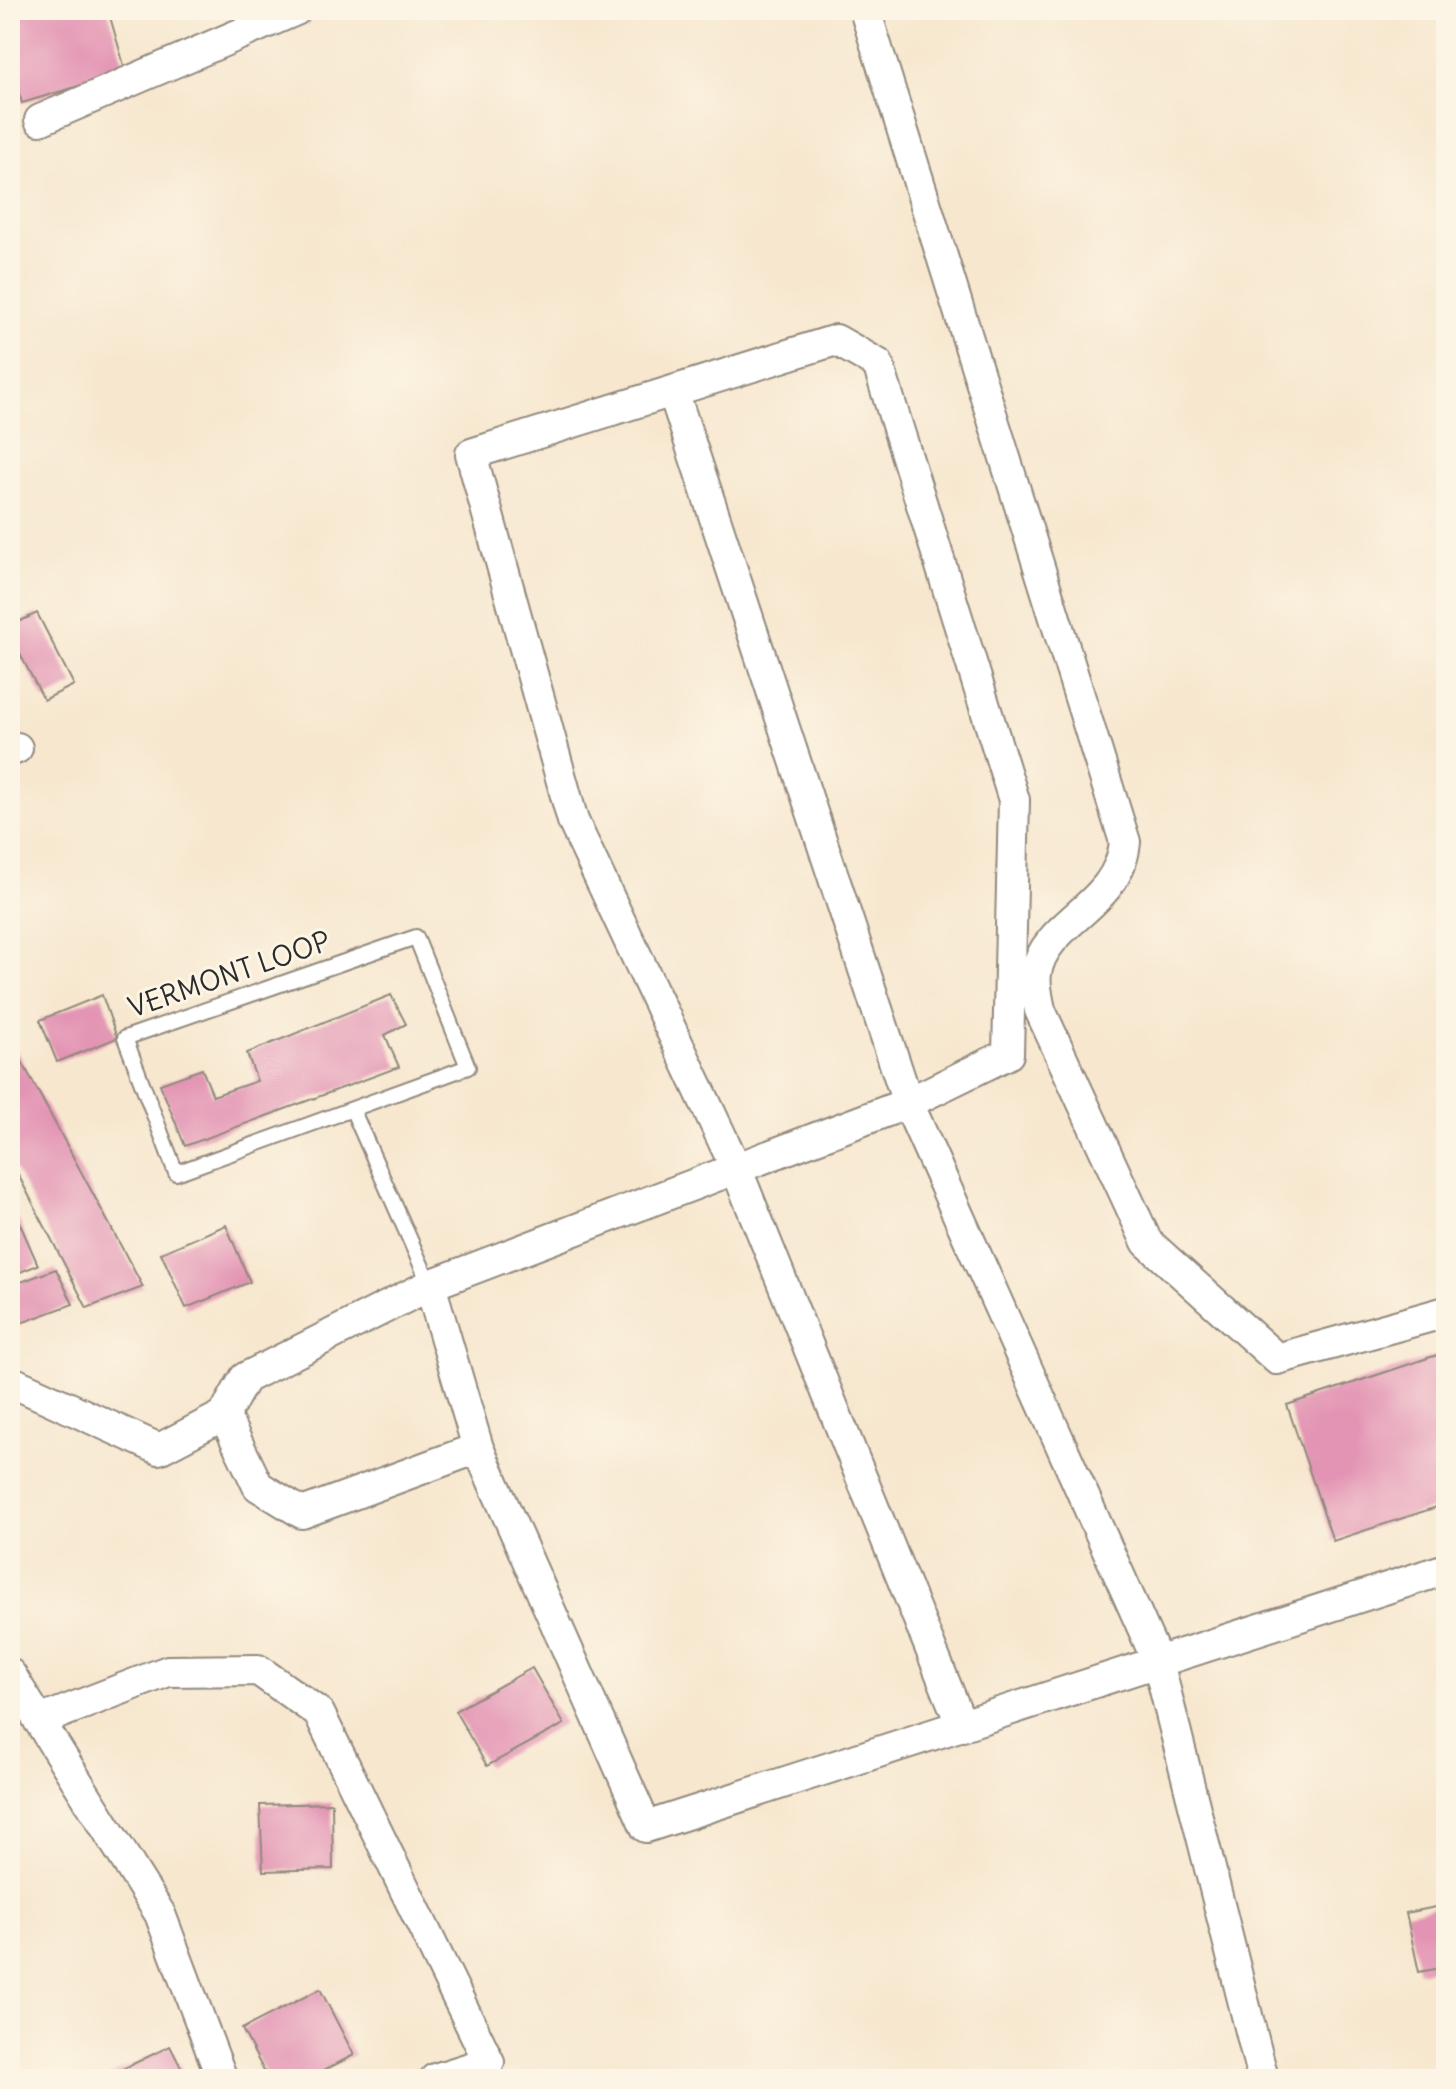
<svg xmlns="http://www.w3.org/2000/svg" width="1456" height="2089" font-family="Delius,sans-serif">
<rect width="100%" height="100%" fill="#fcf5e5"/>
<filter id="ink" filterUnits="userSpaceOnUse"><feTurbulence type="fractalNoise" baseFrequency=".0125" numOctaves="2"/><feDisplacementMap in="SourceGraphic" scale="16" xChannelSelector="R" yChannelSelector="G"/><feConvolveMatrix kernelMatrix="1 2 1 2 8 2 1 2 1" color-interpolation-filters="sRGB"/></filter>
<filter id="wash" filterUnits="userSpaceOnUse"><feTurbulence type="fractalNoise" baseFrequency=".006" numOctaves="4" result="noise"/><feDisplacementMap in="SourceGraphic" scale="32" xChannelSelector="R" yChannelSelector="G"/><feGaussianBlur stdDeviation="1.8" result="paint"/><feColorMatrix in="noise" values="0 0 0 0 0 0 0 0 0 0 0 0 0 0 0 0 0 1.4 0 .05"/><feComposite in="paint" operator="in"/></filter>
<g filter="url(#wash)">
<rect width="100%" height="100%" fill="#f7e7cf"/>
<g id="blocks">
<path fill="#e394b4" d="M 10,10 L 108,10 L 126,72 L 22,103 L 10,63 Z
M 37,613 L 74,685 L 44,700 L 10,635 L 10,626 Z
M 102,995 L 117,1038 L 57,1062 L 40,1020 Z
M 391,995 L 406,1024 L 385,1035 L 399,1067 L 185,1146 L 160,1084 L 202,1069 L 213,1096 L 257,1081 L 247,1053 Z
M 12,1043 L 143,1287 L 87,1308 L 10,1159 Z
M 10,1201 L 38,1265 L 10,1276 Z
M 226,1225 L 250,1282 L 186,1308 L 161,1253 Z
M 56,1269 L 73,1304 L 10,1327 L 10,1286 Z
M 1446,1352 L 1446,1504 L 1333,1541 L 1287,1405 Z
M 532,1668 L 564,1724 L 487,1766 L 455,1711 Z
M 332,1803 L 333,1869 L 263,1871 L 260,1805 Z
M 1446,1905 L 1446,1967 L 1419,1972 L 1406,1913 Z
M 320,1989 L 354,2055 L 307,2079 L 268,2079 L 242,2029 Z
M 170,2046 L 187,2079 L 102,2079 Z"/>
</g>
</g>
<g filter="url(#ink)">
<use href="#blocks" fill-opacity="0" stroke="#91897d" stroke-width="2"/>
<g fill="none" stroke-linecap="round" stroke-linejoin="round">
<g stroke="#91897d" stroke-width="18">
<path id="service" d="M 416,937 L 468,1067 L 176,1173 L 125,1038 Z
M 353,1111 L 430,1285"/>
</g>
<g stroke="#91897d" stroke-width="34">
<path id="minor" d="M 865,10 L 1125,842 C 1119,907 1045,920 1036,973 C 1034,984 1038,999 1040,1010 L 1147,1242 L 1277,1359 L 1446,1312
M 40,120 L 296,10
M 673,391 L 908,1103 L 1158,1662 L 1263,2079
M 10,751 L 17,748
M 430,1285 L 478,1448
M 10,1381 L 159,1449 L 224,1415 L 245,1378 L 430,1285 L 908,1103 L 1008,1054 L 1014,800 L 878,364 L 836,340 L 471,454 L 573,821 L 736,1168 L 962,1726
M 224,1415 L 258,1486 L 302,1513 L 478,1448 L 646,1827 L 1446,1569
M 10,1674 L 160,1914 L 222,2079
M 39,1721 L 168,1671 L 258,1670 L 319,1713 L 489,2062 L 435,2079"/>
</g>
<use href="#service" stroke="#fff" stroke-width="14"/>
<use href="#minor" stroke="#fff" stroke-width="30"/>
</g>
</g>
<g text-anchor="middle" stroke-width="6" stroke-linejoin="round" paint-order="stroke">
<g font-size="28" fill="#2b2b2b" stroke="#fcf5e5">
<text transform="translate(229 974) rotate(-19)" y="10">VERMONT LOOP</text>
</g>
</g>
<rect width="1456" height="2089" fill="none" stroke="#fcf5e5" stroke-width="40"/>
</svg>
